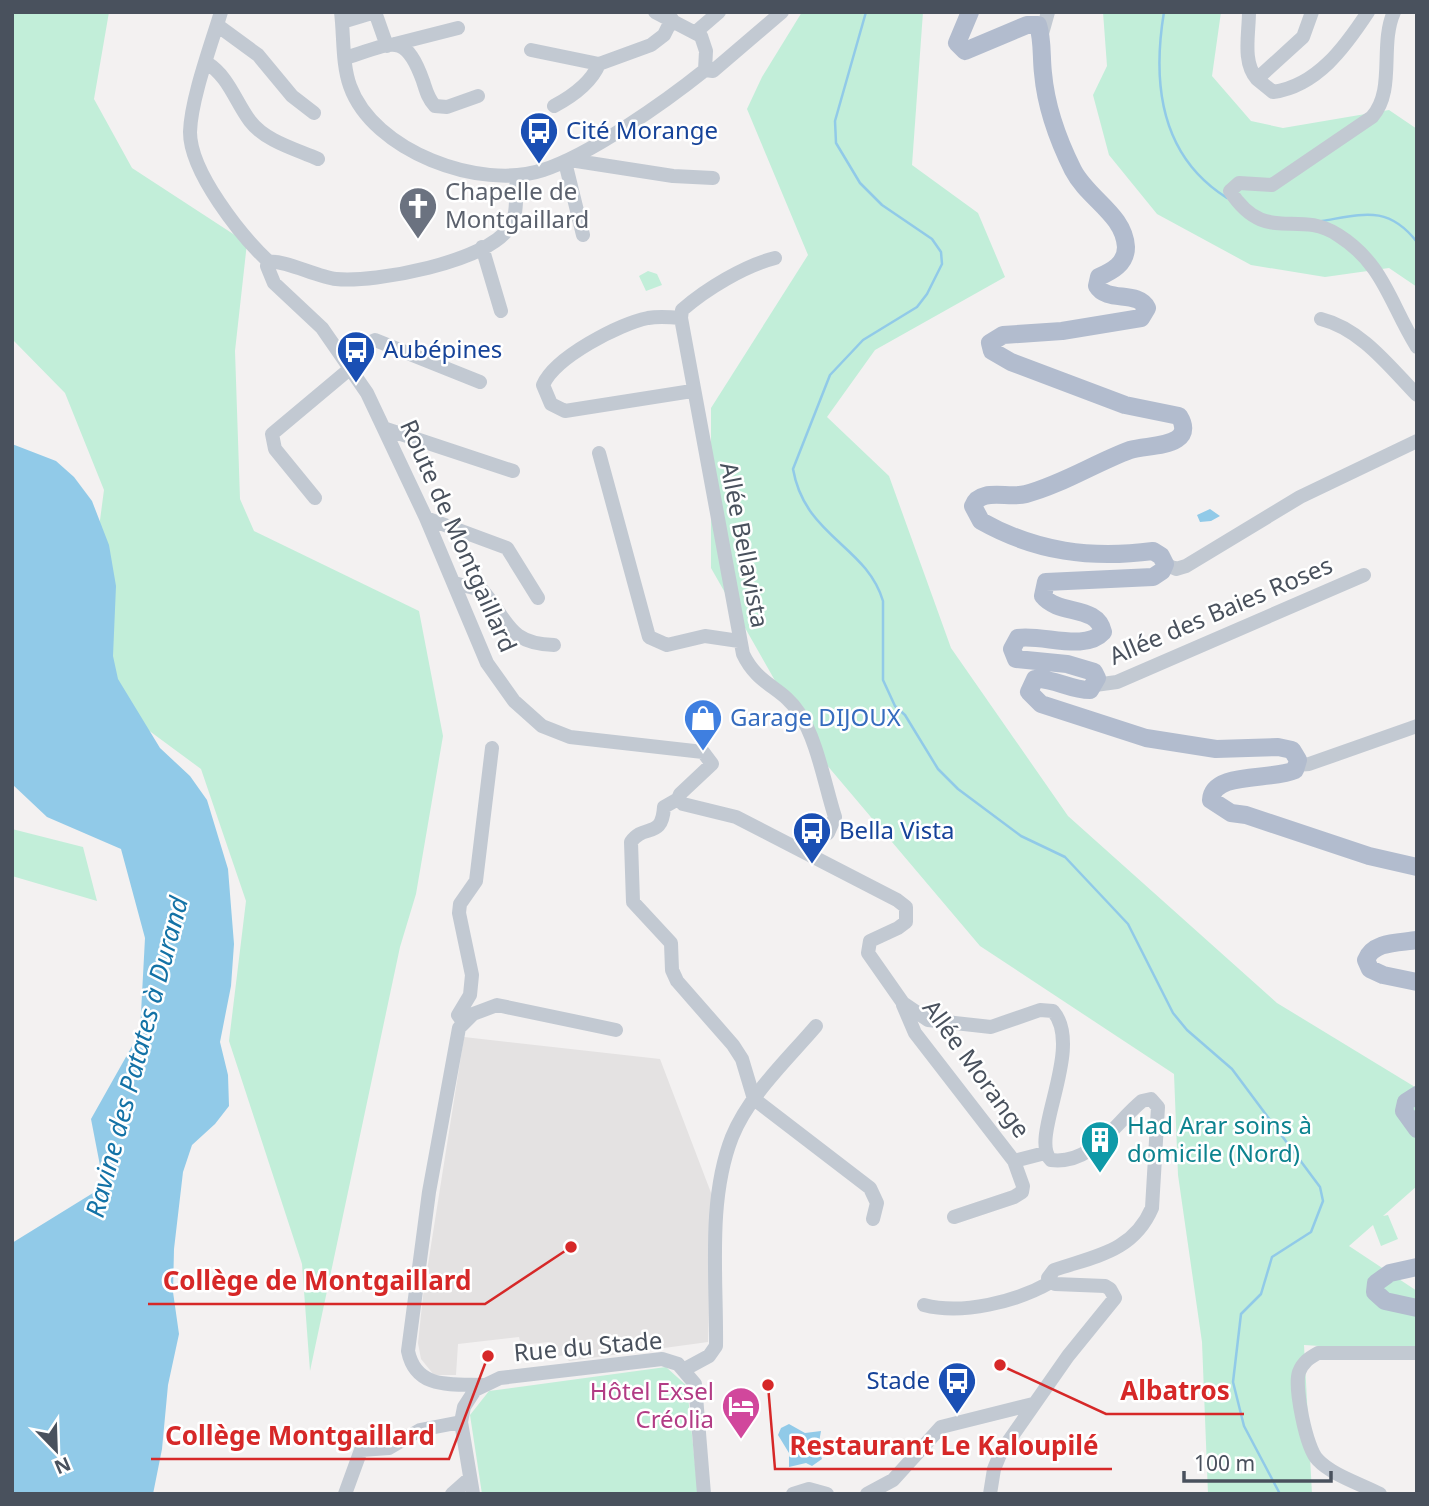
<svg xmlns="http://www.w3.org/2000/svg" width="1429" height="1506" font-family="'Noto Sans',sans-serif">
<rect width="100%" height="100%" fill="#f3f1f1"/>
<path fill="#e4e2e2" d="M 464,1037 L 660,1059 L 713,1198 L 708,1342 L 569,1361 L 564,1355 L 551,1358 L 549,1342 L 521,1345 L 519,1337 L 458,1344 L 456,1375 L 434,1375 L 421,1359 L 418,1343 L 423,1296 Z"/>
<path fill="#c2eed9" d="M 12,12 L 109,12 L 94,99 L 132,168 L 247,243 L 235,351 L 240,499 L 254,531 L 419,611 L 443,736 L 416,894 L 400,947 L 310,1371 L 302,1264 L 229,1041 L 246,901 L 201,769 L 79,679 L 104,490 L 65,393 L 12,339 Z
M 802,12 L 923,12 L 912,165 L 978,213 L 1005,277 L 875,350 L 827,417 L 889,476 L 951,648 L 1068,816 L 1277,1003 L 1415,1087 L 1417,1092 L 1417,1186 L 1383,1216 L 1388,1215 L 1398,1239 L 1381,1246 L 1373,1225 L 1349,1246 L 1417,1291 L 1417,1352 L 1304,1345 L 1312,1494 L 1208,1494 L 1202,1342 L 1178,1175 L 1174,1074 L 980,946 L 815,751 L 711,568 L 711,408 L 808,255 L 747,109 L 762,77 Z
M 1103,12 L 1221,12 L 1212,76 L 1251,121 L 1283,128 L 1389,110 L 1417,129 L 1417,287 L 1389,268 L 1325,277 L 1251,265 L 1157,214 L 1109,155 L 1093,95 L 1107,66 Z
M 648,271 L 657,274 L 662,285 L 646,291 L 639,276 Z
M 12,829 L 83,847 L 97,901 L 12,876 Z
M 666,1367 L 687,1386 L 698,1494 L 482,1494 L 470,1415 L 489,1391 Z"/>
<path fill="#91cae8" d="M 12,444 L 56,461 L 74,477 L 92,501 L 109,545 L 116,586 L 113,656 L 118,679 L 160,748 L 190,776 L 207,800 L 228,869 L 234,944 L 231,986 L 220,1042 L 228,1075 L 229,1106 L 215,1124 L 192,1145 L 183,1172 L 174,1249 L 173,1292 L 179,1334 L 168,1385 L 162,1449 L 153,1494 L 12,1494 L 12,1243 L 93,1193 L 103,1181 L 91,1119 L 140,1032 L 145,938 L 121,849 L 47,817 L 12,784 Z
M 1210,509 L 1220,516 L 1211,521 L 1200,522 L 1197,515 Z
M 789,1424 L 805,1433 L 821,1431 L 818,1448 L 822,1459 L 812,1466 L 806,1463 L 789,1467 L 789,1453 L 778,1435 L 781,1428 Z"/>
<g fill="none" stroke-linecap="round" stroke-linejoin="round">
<path stroke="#91cae8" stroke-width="2.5" d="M 866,12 L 835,121 L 836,143 L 860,183 L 882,205 L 932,239 L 941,252 L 942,264 L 927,294 L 917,307 L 863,340 L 830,375 L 793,469 C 805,537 866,545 883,601 L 883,680 L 895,706 L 905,715 L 938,769 L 958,789 L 1021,836 L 1065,857 L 1128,924 L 1173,1013 L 1187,1030 L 1232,1069 L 1320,1187 L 1323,1201 L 1311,1232 L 1272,1257 L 1261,1294 L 1241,1314 L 1233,1382 L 1244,1426 L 1280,1494
M 1164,12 C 1152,84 1160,156 1227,198
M 1322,221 C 1364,214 1388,205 1417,242"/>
<path stroke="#c2c9d2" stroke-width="14" d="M 221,12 C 211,45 191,99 190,132 C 190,172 241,236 269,262
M 341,12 C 344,36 342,64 350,86 C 373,151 480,191 543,170 C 590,155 665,102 705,70 L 706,51 L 701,36 L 655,12
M 1249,12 C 1249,34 1242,62 1257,79
M 1312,12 L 1303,37 L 1257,79 L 1273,92 C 1317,86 1345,47 1368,12
M 1394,12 C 1379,45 1396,90 1372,117 L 1272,185 L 1239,183 L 1230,191 C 1266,246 1296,208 1338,235 C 1384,264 1390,304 1417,347
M 342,22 L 375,12 L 387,46
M 217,25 L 258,55 L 292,96 L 314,113
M 697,31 L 719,12
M 1041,37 L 1048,12
M 395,44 L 458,28
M 531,50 L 599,64
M 345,58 C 390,45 404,28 423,81 C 426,90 428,99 435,106 L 447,107 L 478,96
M 207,63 C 229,77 235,101 250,121 C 265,141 295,149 318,159
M 705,70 L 713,71 L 782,12
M 554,106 C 571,97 591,83 599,64 L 651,45 L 664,35 L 672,19
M 570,160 L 673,176 L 713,178
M 565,162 L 583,235
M 517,175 C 515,191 519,215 509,228 C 485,262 376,283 336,279 C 317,277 283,259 269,262 L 267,266 L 274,283 L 322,328 L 367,393 L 426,518 L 487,663 L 514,701 L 542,726 L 570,737 L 703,752 L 712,764 L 680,794 L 678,799 L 683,804 L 736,817 L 897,900 L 906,907 L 906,922 L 898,928 L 870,941 L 868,953 L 903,1003 L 928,1020 L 991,1027 L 1040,1010 L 1053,1011 C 1085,1048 1028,1139 1051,1160 C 1092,1165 1114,1124 1142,1101 L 1151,1099 L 1158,1107 L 1152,1208 C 1133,1252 1095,1256 1054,1270 L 1048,1278 L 1055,1284 L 1105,1286 L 1110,1289 L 1115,1298 L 1068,1356 L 1001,1452 L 994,1469 L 990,1494
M 482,247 L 501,311
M 775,258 C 744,266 706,289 682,310 L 681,318 L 743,654 C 758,686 783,687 799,713 C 817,739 825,786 835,817 L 828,833 L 803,851
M 681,318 C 670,317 659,316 648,318 C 619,324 555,357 543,385 L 551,404 L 565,411 L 692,391
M 1321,319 C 1361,329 1389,366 1417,395
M 343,355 L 375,340 L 480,382
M 386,429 L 513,471
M 599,453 L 649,637 L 667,645 L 705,636 L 739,641
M 315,498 L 275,449 L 272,434 L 352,367
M 426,518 L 507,548 L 538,598
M 1165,564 L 1176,569 L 1186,566 L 1300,497 L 1417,441
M 454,583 L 482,590 C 508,619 507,644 554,645
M 1095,685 L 1117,682 L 1364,575
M 1297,765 L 1309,764 L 1417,726
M 678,799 L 664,807 C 662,840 644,823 631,842 L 633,902 L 671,943 L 672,970 L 677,981 L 733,1045 L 742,1059 L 754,1099 L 870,1188 L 877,1203 L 873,1219
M 903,1005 L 915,1033 L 1014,1161 L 1023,1186 L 1022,1192 L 1014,1197 L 954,1217
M 463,1022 L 458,1015 L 470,995 L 472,975 L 459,913 L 460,904 L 476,881 L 492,748
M 1014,1161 L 1045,1153
M 924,1305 C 962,1315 1016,1302 1051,1282
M 685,1369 L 709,1356 L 716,1346 C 717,1279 707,1201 732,1137 C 749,1095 787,1060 816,1026
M 484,1385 C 452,1384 416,1390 408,1351 L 429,1192 L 459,1028 L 473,1014 L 497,1005 L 616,1030
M 345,1494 L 361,1450 L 389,1448 L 420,1430 L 461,1422
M 452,1494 L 470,1478
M 473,1494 L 461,1422 L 464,1407 L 475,1390 L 500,1378 L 662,1359 L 678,1364 L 695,1384 L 704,1494
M 793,1494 L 809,1489 L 827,1494
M 867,1494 L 893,1480 L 941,1427 L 1033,1404
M 1380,1494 C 1361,1484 1332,1475 1318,1460 C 1306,1449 1294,1386 1299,1372 C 1303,1362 1309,1358 1318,1353 L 1417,1353"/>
<path stroke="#b2bcce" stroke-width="18" d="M 970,12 L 957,43 L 965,51 L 1027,25 L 1038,25 C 1043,41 1041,57 1043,73 C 1046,107 1058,140 1073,170 C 1088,199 1124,214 1126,247 C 1126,264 1112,271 1099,277 L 1097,286 C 1107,303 1138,290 1147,308 L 1141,318 L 1062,331 L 1003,335 L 990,343 L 992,351 L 1011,362 L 1125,405 L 1179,416 C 1184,424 1186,433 1177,439 C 1165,447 1144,446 1130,450 C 1095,463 1063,484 1026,494 C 1009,499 980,487 973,506 L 981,521 C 1036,552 1091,559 1153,551 L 1161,556 L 1165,564 L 1162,571 L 1153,577 L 1046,582 L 1043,596 C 1059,616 1097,604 1103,632 C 1085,652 1043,634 1018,638 L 1012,649 L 1016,659 L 1067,664 L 1094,672 L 1097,678 L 1090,690 C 1070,690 1054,678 1035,679 L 1029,692 L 1041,704 L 1146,738 L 1216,749 L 1278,747 L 1292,750 L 1298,760 L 1295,770 C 1271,781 1213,771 1211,800 L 1231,813 L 1246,815 L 1369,856 L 1417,867
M 1417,940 C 1399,943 1373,941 1366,960 L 1370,969 L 1383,975 L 1417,982
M 1417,1095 L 1406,1102 L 1404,1111 L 1417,1129
M 1417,1267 L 1390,1273 L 1376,1283 L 1375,1292 L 1385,1301 L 1417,1308"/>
</g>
<defs>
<g id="bus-pin" transform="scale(2.0125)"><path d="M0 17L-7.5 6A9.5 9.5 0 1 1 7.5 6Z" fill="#1a4fb4" stroke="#fff"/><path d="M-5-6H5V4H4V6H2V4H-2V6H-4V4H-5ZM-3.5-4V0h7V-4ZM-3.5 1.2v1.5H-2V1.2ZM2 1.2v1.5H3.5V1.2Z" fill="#fff"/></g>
<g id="church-pin" transform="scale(2.0125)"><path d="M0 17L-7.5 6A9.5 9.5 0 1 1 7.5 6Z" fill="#6b7280" stroke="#fff"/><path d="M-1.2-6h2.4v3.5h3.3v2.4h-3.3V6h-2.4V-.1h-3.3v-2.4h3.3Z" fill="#fff"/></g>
<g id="shop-pin" transform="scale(2.0125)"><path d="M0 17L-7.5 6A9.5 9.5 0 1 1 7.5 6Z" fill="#3f7fe0" stroke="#fff"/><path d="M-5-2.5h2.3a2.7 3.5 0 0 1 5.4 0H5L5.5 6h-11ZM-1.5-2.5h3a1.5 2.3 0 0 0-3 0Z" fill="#fff"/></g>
<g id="building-pin" transform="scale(2.0125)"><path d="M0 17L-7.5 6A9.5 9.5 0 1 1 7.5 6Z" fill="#0f9aa8" stroke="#fff"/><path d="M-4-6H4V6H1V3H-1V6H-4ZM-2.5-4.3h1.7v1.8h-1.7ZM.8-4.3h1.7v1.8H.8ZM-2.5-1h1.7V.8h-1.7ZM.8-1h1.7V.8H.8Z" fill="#fff"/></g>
<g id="hotel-pin" transform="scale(2.0125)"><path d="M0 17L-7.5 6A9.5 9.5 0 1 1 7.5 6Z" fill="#d1479c" stroke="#fff"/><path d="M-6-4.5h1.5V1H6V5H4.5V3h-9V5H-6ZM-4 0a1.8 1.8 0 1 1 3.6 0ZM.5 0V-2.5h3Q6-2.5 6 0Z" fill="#fff"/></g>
</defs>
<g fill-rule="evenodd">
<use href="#bus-pin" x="539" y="131"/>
<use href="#church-pin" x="418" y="206"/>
<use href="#bus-pin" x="356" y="350"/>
<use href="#shop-pin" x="703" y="718"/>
<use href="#bus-pin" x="812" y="831"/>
<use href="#building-pin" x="1100" y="1140"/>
<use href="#bus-pin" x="957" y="1381"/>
<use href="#hotel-pin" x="741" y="1406"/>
</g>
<g text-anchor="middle" stroke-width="5" stroke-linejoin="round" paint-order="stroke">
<g font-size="24" fill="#164399" stroke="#fff" text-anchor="start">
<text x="566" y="139">Cité Morange</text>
<text x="383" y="358">Aubépines</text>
<text x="839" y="839">Bella Vista</text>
<text x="930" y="1389" text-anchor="end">Stade</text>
</g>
<g font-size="24" fill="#5b616d" stroke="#fff" text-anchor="start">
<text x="445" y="200">Chapelle de<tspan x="445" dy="28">Montgaillard</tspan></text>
</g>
<g font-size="24" fill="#49515d" stroke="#fff">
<text transform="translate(458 536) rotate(66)" y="8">Route de Montgaillard</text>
<text transform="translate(744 545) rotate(79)" y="8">Allée Bellavista</text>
<text transform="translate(1221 611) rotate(-23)" y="8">Allée des Baies Roses</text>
<text transform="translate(976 1069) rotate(54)" y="8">Allée Morange</text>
<text transform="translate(588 1347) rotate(-5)" y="8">Rue du Stade</text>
</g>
<g font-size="24" fill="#366cbe" stroke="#fff" text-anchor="start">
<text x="730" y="726">Garage DIJOUX</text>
</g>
<g font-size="24" fill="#0d838f" stroke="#fff" text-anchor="start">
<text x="1127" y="1134">Had Arar soins à<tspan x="1127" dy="28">domicile (Nord)</tspan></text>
</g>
<g font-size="24" fill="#b23c85" stroke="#fff" text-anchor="end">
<text x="714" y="1400">Hôtel Exsel<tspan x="714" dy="28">Créolia</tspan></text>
</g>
<g font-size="26" font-style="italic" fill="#1372a6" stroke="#fff">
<text transform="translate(137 1057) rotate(-75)" y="9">Ravine des Patates à Durand</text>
</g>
</g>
<path fill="none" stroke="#d62828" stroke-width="2.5" d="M571 1247L485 1304H148M1000 1365L1106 1414H1244M488 1356L449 1459H151M768 1385L775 1469H1112"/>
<g fill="#d62828" stroke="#fff" stroke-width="2.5">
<circle cx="571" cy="1247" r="7"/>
<circle cx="1000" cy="1365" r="7"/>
<circle cx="488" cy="1356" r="7"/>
<circle cx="768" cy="1385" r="7"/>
</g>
<g font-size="26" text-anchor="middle" font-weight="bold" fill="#d62828" stroke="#fff" stroke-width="5" stroke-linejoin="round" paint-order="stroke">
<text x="317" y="1290">Collège de Montgaillard</text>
<text x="1175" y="1400">Albatros</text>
<text x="300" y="1445">Collège Montgaillard</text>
<text x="944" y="1455">Restaurant Le Kaloupilé</text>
</g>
<rect width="1429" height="1506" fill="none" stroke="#49515d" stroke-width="28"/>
<g transform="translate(56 1450) rotate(157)" stroke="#ffffff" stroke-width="5" paint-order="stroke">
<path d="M0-5L12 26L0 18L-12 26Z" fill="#49515d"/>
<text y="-10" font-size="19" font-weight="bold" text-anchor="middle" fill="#49515d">N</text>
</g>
<path d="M1184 1471v10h147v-10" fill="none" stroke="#49515d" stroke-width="3.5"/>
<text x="1194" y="1471" font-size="21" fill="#49515d" stroke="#ffffff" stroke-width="5" paint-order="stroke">100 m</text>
</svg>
